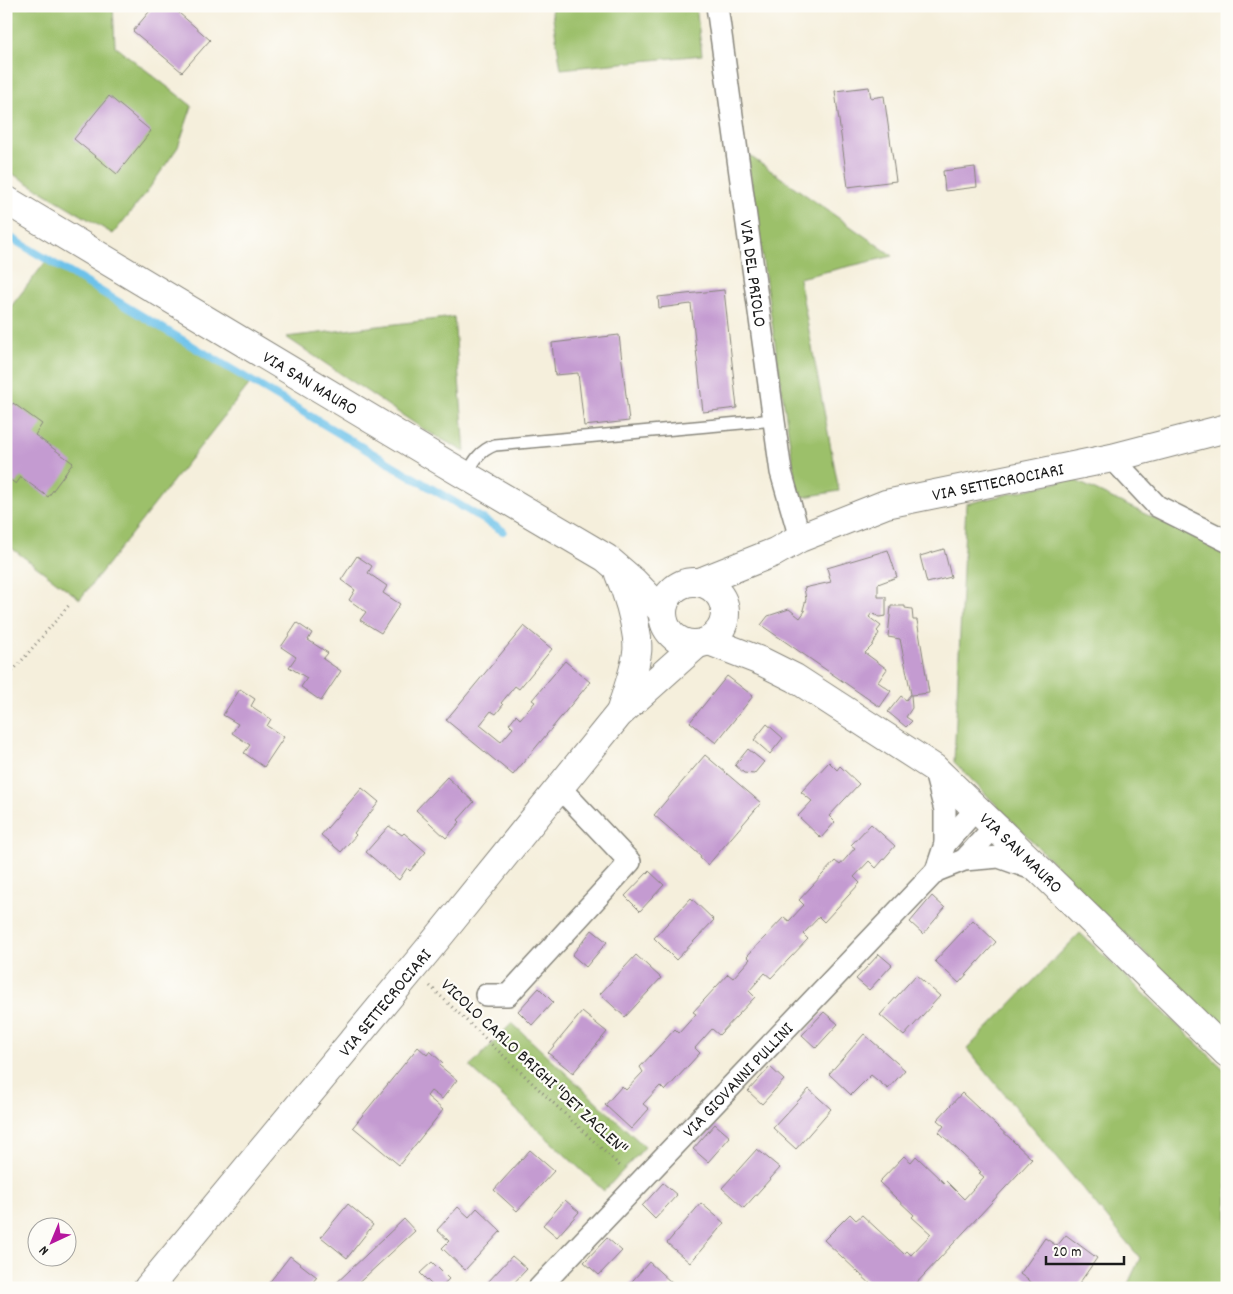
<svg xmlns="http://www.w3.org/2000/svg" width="1233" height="1294" font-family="Dekko,sans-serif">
<rect width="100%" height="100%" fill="#fdfcf7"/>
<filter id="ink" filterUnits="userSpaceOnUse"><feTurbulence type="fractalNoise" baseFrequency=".02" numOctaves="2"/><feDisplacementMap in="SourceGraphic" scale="10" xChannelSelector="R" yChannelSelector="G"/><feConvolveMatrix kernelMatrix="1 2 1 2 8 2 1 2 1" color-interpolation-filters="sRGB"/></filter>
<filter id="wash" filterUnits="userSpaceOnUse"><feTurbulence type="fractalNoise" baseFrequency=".0096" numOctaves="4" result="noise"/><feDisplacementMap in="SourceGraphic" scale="20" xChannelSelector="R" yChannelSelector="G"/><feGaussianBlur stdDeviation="1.12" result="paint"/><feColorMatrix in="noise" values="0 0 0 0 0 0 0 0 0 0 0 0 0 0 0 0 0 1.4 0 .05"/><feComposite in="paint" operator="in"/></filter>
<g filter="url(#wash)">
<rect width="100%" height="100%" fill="#f5efdc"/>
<path fill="#9cc06a" stroke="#5c6e43" d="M 6,6 L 113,6 L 115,46 L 192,106 L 178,147 L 146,193 L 113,234 L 6,170 Z
M 551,6 L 696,6 L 702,55 L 561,69 Z
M 747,154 L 893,256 L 799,278 L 839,491 L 798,498 Z
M 47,260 L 252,381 L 80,599 L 6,544 L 6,313 Z
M 454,317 L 465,452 L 423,429 L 286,337 Z
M 1072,479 L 1227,553 L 1227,1031 L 1101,911 L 954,762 L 966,504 Z
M 1080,933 L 1227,1072 L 1227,1288 L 1126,1288 L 1140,1258 L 967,1049 Z
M 512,1023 L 645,1147 L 604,1191 L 470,1067 Z"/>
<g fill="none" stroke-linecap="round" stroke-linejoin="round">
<path stroke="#6dc2ea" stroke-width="8" d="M 6,235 L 503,531"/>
</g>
<g id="blocks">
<path fill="#c49bd1" d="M 154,6 L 171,6 L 210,40 L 182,72 L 133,31 Z
M 869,87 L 871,98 L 884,96 L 896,181 L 848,187 L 835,91 Z
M 109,96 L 151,131 L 117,174 L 74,139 Z
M 975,167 L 977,187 L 945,191 L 943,171 Z
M 724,290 L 737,408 L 703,412 L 691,304 L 659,308 L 658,297 Z
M 619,335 L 629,421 L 584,426 L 578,373 L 555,375 L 552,343 Z
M 13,403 L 42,424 L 35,435 L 73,463 L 48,497 L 21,477 L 16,484 L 6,477 L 6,413 Z
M 944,549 L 951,577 L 927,583 L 920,556 Z
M 888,550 L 897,577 L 878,584 L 878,597 L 886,597 L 886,616 L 879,617 L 872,613 L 869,617 L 881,626 L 877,631 L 879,633 L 872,646 L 865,653 L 887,669 L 878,682 L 891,691 L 880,707 L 761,625 L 768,616 L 789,609 L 800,618 L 805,611 L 803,610 L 806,599 L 804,588 L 831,582 L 827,568 Z
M 357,556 L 372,566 L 368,573 L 387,586 L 383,593 L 400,604 L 381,633 L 360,620 L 366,612 L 349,600 L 355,590 L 341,580 Z
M 891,606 L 905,606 L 905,608 L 912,609 L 913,620 L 917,620 L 929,693 L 911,695 L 912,708 L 906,717 L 912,721 L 906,727 L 888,712 L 901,696 L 906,700 L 911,694 L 900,639 L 888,637 Z
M 297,623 L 312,633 L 308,640 L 328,653 L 323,659 L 341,671 L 321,701 L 301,687 L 307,678 L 289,667 L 296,657 L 281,647 Z
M 524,626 L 552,649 L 519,689 L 515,686 L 501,703 L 503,705 L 496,714 L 491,711 L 480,725 L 501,742 L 513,728 L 509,724 L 516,715 L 520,719 L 535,702 L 532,700 L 565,661 L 590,682 L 513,775 L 446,720 Z
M 727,676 L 753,696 L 716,743 L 690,722 Z
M 240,689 L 255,699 L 251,706 L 271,719 L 267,726 L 284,737 L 264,767 L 244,753 L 250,745 L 232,733 L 238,724 L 223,715 Z
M 767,724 L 783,738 L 770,754 L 754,740 Z
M 748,749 L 764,762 L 754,774 L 744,773 L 735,765 Z
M 705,755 L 761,803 L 708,865 L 700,858 L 701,856 L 654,815 Z
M 829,762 L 837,770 L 840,766 L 859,784 L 829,816 L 835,822 L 821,838 L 798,816 L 812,801 L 801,792 Z
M 447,777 L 474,802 L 458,820 L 460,822 L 446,838 L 416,810 Z
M 362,788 L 379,802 L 354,833 L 356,835 L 341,852 L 321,835 Z
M 871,824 L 895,846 L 876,868 L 869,861 L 854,877 L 860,883 L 824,922 L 819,917 L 803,934 L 808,939 L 771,978 L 765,973 L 749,991 L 755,997 L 719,1035 L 712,1029 L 695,1048 L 700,1053 L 665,1091 L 660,1086 L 643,1104 L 649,1109 L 631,1129 L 605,1105 L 622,1086 L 626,1090 L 643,1072 L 640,1067 L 675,1029 L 679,1033 L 696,1014 L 693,1012 L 728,974 L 733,978 L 750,959 L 747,956 L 784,917 L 789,921 L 804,905 L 799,900 L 835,861 L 840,865 L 855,848 L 851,845 Z
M 389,826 L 402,835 L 404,833 L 426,852 L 410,871 L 407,868 L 399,880 L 366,852 Z
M 649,871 L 664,885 L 640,911 L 625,896 Z
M 932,896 L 945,908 L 923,934 L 910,922 Z
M 691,898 L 714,920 L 676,960 L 654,938 Z
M 973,920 L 996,942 L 959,983 L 935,961 Z
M 592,930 L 607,942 L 586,967 L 572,955 Z
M 879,954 L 892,965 L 869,990 L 856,979 Z
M 636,955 L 661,978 L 625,1017 L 600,994 Z
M 916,975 L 940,996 L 904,1036 L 880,1015 Z
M 539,988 L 553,1002 L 532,1025 L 518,1011 Z
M 582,1012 L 607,1032 L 573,1073 L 548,1053 Z
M 824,1012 L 838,1024 L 816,1048 L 802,1035 Z
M 864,1034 L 905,1070 L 888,1089 L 871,1075 L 851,1095 L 829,1074 Z
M 418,1047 L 427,1055 L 430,1051 L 443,1063 L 440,1066 L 457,1080 L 442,1099 L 431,1091 L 427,1096 L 443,1110 L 399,1165 L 353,1127 Z
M 770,1067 L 784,1080 L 762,1104 L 748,1091 Z
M 809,1089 L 831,1109 L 796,1149 L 773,1128 Z
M 962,1093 L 1032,1159 L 912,1288 L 875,1288 L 824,1240 L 850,1214 L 856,1220 L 862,1215 L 904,1254 L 907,1251 L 911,1255 L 931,1234 L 912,1217 L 914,1215 L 879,1182 L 904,1156 L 911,1162 L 916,1156 L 944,1183 L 946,1181 L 964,1199 L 984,1177 L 979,1173 L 981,1172 L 939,1132 L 944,1126 L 937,1120 Z
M 715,1124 L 730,1137 L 708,1162 L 693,1149 Z
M 757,1149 L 780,1168 L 744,1208 L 722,1188 Z
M 530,1150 L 554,1171 L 517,1211 L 494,1190 Z
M 663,1183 L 677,1195 L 655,1219 L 642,1206 Z
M 565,1200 L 579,1212 L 557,1237 L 543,1225 Z
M 701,1203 L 724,1223 L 690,1263 L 667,1243 Z
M 348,1204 L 373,1225 L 347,1258 L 321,1237 Z
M 458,1207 L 469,1217 L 477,1208 L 501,1231 L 465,1270 L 442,1248 L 449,1241 L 437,1230 Z
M 404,1219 L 415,1231 L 353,1288 L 331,1288 Z
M 1066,1235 L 1097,1258 L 1076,1288 L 1039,1288 L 1020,1274 L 1045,1238 L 1057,1246 Z
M 607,1238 L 622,1251 L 599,1275 L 584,1262 Z
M 290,1256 L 317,1277 L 308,1288 L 265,1288 Z
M 512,1256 L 527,1269 L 509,1288 L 495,1288 L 488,1282 Z
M 432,1262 L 449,1279 L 439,1288 L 435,1288 L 420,1273 Z
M 649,1262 L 672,1283 L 668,1288 L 626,1288 Z"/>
</g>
</g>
<g filter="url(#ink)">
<use href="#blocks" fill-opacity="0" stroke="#88867c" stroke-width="1"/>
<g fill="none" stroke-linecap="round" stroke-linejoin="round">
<g stroke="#88867c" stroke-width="14">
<path id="lane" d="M 466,476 C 474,461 479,451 495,445 L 774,420"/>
</g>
<g stroke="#88867c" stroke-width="24">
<g id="street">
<path id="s1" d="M 717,6 L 781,472 L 800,538"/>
<path d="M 1112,458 L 1157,506 L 1227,541"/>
<path d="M 934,768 L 945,810 L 945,844 L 936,871"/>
<path d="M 945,844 L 976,809"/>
<path d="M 964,860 L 994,827"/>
<path d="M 486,995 L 508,995 L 630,862 L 560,788"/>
<path id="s2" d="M 539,1288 L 936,871 L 964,860 L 999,857 L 1038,871"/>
</g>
</g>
<g stroke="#88867c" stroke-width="30">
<g id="secondary">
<path id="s3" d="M 6,200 L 443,462 L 606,558 L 634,582 L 662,611"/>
<path d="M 619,574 C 628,595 634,615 637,638 C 637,643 638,648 637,653 C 634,674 626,693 620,713"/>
<circle cx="694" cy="613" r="31"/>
<path id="s4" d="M 700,582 L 775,552 L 800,538 L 886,504 L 1112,458 L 1227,428"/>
<path id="s5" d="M 709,641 L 763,662 L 795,678 L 934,768 L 1043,873 L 1227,1053"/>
<path id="s6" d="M 148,1288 L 427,951 L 619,714 L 696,645"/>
</g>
</g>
<path stroke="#88867c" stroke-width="3" stroke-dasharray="1 4" stroke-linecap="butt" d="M 6,679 L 70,604
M 430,986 L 622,1168"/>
<use href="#lane" stroke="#fff" stroke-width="11"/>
<use href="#street" stroke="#fff" stroke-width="21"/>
<use href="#secondary" stroke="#fff" stroke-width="28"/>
</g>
</g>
<g text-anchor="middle" stroke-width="4.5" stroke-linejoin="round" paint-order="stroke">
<g font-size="18" fill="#1c1c1c" stroke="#fdfcf7">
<text dy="6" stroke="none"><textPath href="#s1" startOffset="270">VIA DEL PRIOLO</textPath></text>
<text dy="6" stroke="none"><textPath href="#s3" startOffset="355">VIA SAN MAURO</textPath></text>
<text dy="6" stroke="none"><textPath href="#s4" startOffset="316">VIA SETTECROCIARI</textPath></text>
<text dy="6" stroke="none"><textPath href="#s5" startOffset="381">VIA SAN MAURO</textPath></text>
<text dy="6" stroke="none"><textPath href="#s6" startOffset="371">VIA SETTECROCIARI</textPath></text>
<text transform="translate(535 1066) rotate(43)" y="6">VICOLO CARLO BRIGHI "DET ZACLEN"</text>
<text dy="6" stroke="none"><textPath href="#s2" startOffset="288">VIA GIOVANNI PULLINI</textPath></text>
</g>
</g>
<rect width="1233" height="1294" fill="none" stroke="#fdfcf7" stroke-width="25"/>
<g transform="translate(52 1242) rotate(224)"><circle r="24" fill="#fdfcf7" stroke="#a3a29f"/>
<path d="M0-4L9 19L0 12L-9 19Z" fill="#b5179e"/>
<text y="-8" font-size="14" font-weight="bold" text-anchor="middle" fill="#1c1c1c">N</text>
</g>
<path d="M1046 1256v8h78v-8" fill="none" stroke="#1c1c1c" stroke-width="2.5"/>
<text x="1053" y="1256" font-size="15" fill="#1c1c1c" stroke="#fdfcf7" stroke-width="4" paint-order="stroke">20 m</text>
</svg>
